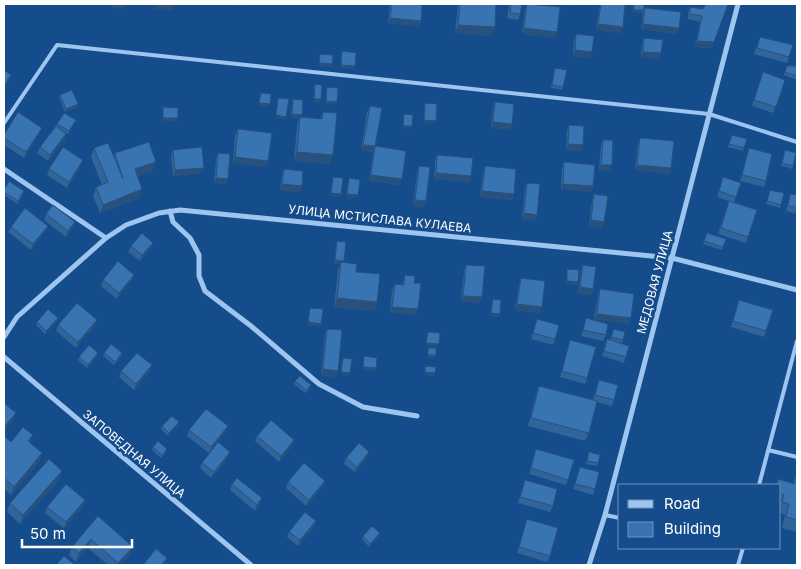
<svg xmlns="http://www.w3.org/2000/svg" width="801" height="569" font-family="Inter,sans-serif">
<rect width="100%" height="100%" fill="#154c8b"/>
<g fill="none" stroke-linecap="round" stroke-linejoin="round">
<path stroke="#9dc5f0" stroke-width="4" d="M 4,123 L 57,45 L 709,114 L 797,142
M 768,450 L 797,457
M 759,485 L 797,341
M 605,515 L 620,518
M 738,565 L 743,548"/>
<path stroke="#9dc5f0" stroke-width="5" d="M 4,169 L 106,238
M 170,211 L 173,222 L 190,238 L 199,255 L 199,276 L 205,291 L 251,326 L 319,384 L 363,407 L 417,416
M 4,337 L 17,317 L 106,238 L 126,225 L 159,213 L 180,210 L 672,258 L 797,290
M 4,357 L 251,565
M 589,565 L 605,515 L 738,4"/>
</g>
<path fill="#316499" d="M 390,4 L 422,4 L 421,21 L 419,26 L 388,23 Z
M 458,4 L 496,4 L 491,36 L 455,33 Z
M 509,4 L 522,4 L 520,14 L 518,20 L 507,18 Z
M 527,4 L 555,38 L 522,34 L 525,9 Z
M 600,4 L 625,4 L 620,33 L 596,30 Z
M 633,4 L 644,4 L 644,10 L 677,34 L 641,29 L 643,13 L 633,13 Z
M 690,7 L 703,9 L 712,48 L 695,47 L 700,22 L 688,19 L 688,13 Z
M 576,34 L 590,58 L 573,56 L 574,40 Z
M 760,37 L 789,57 L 787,63 L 754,54 Z
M 644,38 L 659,59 L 641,57 L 642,44 Z
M 787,66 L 797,66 L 797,80 L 784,75 Z
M 555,68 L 563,87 L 562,90 L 551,88 Z
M 763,72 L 785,80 L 773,113 L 752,106 Z
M 60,95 L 78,104 L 77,107 L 65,112 L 59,98 Z
M 293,99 L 301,118 L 320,119 L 323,112 L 330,164 L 294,161 L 297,126 L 299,118 L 291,117 L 292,102 Z
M 495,102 L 512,124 L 510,130 L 491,128 L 493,108 Z
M 370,106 L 375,146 L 400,185 L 369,181 L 373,152 L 361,150 L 367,112 Z
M 76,120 L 68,134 L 63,131 L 66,134 L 64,140 L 48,161 L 37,153 L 40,147 L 56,127 L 57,124 Z
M 569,125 L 583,145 L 581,151 L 566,150 L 567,131 Z
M 238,129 L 268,161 L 266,167 L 233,163 L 235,135 Z
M 40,133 L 24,158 L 4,145 L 4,135 Z
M 732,135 L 747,139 L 743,151 L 728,147 Z
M 640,138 L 671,168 L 669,174 L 635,170 L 638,143 Z
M 603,140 L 610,171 L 599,170 L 601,145 Z
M 94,148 L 114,156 L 115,153 L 152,171 L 137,176 L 139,198 L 100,213 L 93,196 L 96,187 L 102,185 L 91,157 Z
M 749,148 L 766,181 L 764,187 L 740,181 Z
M 173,150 L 204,168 L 202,173 L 173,176 L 171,156 Z
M 785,150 L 793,166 L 792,169 L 781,166 Z
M 218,153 L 226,184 L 214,183 L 216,159 Z
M 437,155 L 471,176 L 469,182 L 434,179 L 435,161 Z
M 564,162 L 593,186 L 591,192 L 561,189 L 562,168 Z
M 81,166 L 67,188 L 47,175 L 49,169 Z
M 419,166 L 426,201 L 424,207 L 413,206 L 417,172 Z
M 485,166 L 514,194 L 512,200 L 480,197 L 483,172 Z
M 284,169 L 300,192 L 280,190 L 282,175 Z
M 723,177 L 741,183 L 734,202 L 757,210 L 746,243 L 718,234 L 729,201 L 717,197 Z
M 527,183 L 537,215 L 535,221 L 522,219 L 525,188 Z
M 4,190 L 23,194 L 17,204 L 4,195 Z
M 770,190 L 784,193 L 780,208 L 766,204 Z
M 594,194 L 602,228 L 589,226 L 592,200 Z
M 790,194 L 797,195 L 797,214 L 786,211 Z
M 46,214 L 73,228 L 66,237 L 44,220 Z
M 48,226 L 45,232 L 31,250 L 8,232 L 11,227 Z
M 707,233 L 726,239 L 722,250 L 703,244 Z
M 337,241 L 344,261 L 344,262 L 356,272 L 377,302 L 374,311 L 334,307 L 338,270 L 340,264 L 334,263 L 336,244 Z
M 153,243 L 151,248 L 140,261 L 128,252 L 131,246 Z
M 466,265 L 480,303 L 461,301 L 464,271 Z
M 583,265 L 593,289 L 591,295 L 578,293 L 581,271 Z
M 134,275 L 132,280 L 117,299 L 101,286 L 103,280 Z
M 405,275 L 414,283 L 416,315 L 390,312 L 392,290 L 395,284 L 402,285 Z
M 521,278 L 540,313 L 515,310 L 519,284 Z
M 600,289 L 631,318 L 628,324 L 594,319 L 598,295 Z
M 739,300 L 766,331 L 764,337 L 731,327 Z
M 586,318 L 606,335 L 603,341 L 581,336 Z
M 537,319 L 555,339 L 553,345 L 531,339 Z
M 57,321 L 45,334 L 36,325 L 37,322 Z
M 58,325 L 95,326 L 76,348 L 56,331 Z
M 327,329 L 336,377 L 321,375 L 325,334 Z
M 614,329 L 625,332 L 622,343 L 614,341 L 629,346 L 624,363 L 602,356 L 607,339 L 610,340 Z
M 570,340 L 587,378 L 585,384 L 560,377 Z
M 104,353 L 122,353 L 121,356 L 114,365 L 103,356 Z
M 97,356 L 87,368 L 78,360 L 79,357 Z
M 121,371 L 150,371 L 134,390 L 119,377 Z
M 599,380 L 614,400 L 612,406 L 597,402 L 589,433 L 585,441 L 528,426 L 536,395 L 539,386 L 593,400 Z
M 295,381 L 310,388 L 305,393 L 294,384 Z
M 179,422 L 178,425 L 168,436 L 161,429 L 162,426 Z
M 189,430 L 226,431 L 209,453 L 187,436 Z
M 33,435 L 30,443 L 42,453 L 39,462 L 11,495 L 4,489 L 4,436 L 11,442 Z
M 257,436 L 292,446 L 279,462 L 255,441 Z
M 153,447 L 166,452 L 161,458 L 152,450 Z
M 536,449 L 568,480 L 566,485 L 529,474 Z
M 230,452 L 228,458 L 211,478 L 200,468 L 202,463 Z
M 589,452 L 600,455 L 597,466 L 586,464 Z
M 346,458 L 367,458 L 355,472 L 344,464 Z
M 580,467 L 595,489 L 593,495 L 573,489 Z
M 797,470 L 797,532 L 782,528 L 785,515 L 780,513 L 780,485 L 776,485 L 778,479 L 793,483 Z
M 62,471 L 59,480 L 20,524 L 7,512 L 10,503 Z
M 525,480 L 553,506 L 550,512 L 518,503 Z
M 288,482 L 323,486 L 306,506 L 286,488 Z
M 232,484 L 260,504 L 255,511 L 230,490 Z
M 85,500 L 83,506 L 64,528 L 45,513 L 47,507 Z
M 98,516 L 133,547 L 130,555 L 121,565 L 108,565 L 88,548 L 76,562 L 69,555 L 72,547 Z
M 527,519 L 550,556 L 547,562 L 517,553 Z
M 314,527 L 298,546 L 287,537 L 289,532 Z
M 380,533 L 379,536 L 369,547 L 362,539 L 363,536 Z"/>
<path fill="#28517d" d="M 112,4 L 126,4 L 124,9 L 111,8 Z
M 156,4 L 162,4 L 175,5 L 173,11 L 154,9 Z
M 233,4 L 244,4 L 243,6 L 233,5 Z
M 344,4 L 356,4 L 355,5 Z
M 560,4 L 574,4 L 573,6 Z
M 634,10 L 644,10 L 643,13 L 633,13 Z
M 390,18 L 421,21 L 419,26 L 388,23 Z
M 598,24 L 623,27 L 620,33 L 596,30 Z
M 643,24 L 679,28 L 677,34 L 641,29 Z
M 458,25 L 495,27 L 491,36 L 455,33 Z
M 524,28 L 557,32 L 555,38 L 522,34 Z
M 697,41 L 714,42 L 712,48 L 695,47 Z
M 575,50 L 592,52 L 590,58 L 573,56 Z
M 643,52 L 661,53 L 659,59 L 641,57 Z
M 319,63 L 332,64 L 331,67 L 318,66 Z
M 341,65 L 355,66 L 354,69 L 340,68 Z
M 11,75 L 9,81 L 4,88 L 4,85 Z
M 314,99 L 321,99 L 320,102 L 313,102 Z
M 326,101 L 337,102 L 336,105 L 325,104 Z
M 259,103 L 270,104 L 268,107 L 258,106 Z
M 78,104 L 77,107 L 65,112 L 66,109 Z
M 292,114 L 302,115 L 301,118 L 291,117 Z
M 276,115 L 286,117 L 285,120 L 275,118 Z
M 163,118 L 178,118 L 177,121 L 162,121 Z
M 424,120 L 436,121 L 434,124 L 423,123 Z
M 493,122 L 512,124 L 510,130 L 491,128 Z
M 403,126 L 412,126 L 411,129 L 402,128 Z
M 42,128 L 40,133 L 24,158 L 26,152 Z
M 66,134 L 64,140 L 48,161 L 50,155 Z
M 568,144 L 583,145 L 581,151 L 566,150 Z
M 363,145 L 375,146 L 373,152 L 361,150 Z
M 297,152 L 333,155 L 330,164 L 294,161 Z
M 235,157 L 268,161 L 266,167 L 233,163 Z
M 83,160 L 81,166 L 67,188 L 69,182 Z
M 156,162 L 152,171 L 132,178 L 135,169 Z
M 601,165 L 612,165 L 610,171 L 599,170 Z
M 637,165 L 671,168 L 669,174 L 635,170 Z
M 204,168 L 202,173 L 173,176 L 175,170 Z
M 436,173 L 471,176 L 469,182 L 434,179 Z
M 371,175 L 402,179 L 400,185 L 369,181 Z
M 216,178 L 228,179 L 226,184 L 214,183 Z
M 282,184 L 302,186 L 300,192 L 280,190 Z
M 563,184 L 593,186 L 591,192 L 561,189 Z
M 142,189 L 139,198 L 100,213 L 103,205 Z
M 482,191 L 514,194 L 512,200 L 480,197 Z
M 331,193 L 341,194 L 340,197 L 330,196 Z
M 347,194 L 358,195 L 357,198 L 346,197 Z
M 415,200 L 426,201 L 424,207 L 413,206 Z
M 524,213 L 537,215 L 535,221 L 522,219 Z
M 591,220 L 604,222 L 602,228 L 589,226 Z
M 75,222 L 73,228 L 66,237 L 68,231 Z
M 48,226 L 45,232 L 31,250 L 33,244 Z
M 153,243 L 151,248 L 140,261 L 142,255 Z
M 335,260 L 344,261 L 343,264 L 334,263 Z
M 134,275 L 132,280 L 117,299 L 119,293 Z
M 567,281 L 578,282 L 577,285 L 565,284 Z
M 580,287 L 593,289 L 591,295 L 578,293 Z
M 463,296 L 482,297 L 480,303 L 461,301 Z
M 337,298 L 377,302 L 374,311 L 334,307 Z
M 517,304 L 542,307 L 540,313 L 515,310 Z
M 392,307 L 418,309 L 416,315 L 390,312 Z
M 491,313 L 500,314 L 498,317 L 490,316 Z
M 597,314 L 631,318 L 628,324 L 594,319 Z
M 58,318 L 57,321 L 45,334 L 46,331 Z
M 97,320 L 95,326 L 76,348 L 78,342 Z
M 308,322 L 321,324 L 320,327 L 307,325 Z
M 426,343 L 439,344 L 438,347 L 425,346 Z
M 98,353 L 97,356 L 87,368 L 88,365 Z
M 428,355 L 436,355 L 434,358 L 427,358 Z
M 152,365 L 150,371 L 134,390 L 136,384 Z
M 363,367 L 376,368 L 375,371 L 362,370 Z
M 323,369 L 338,371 L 336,377 L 321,375 Z
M 341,372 L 350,373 L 349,376 L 340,375 Z
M 425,372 L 435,373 L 434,376 L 424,375 Z
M 16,413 L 13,421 L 4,432 L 4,427 Z
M 179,422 L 178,425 L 168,436 L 169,433 Z
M 228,426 L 226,431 L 209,453 L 211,447 Z
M 33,435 L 30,443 L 28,441 Z
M 294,440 L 292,446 L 279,462 L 281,456 Z
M 230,452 L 228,458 L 211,478 L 214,472 Z
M 369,452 L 367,458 L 355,472 L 357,467 Z
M 42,453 L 39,462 L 11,495 L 14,487 Z
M 62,471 L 59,480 L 20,524 L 23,515 Z
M 325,481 L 323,486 L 306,506 L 309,500 Z
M 262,498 L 260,504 L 255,511 L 257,505 Z
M 85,500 L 83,506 L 64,528 L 66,522 Z
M 316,521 L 314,527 L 298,546 L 300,540 Z
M 380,533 L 379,536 L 369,547 L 370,544 Z
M 91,539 L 88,548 L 76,562 L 79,553 Z
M 133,547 L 130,555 L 121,565 L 118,565 L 118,563 Z
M 167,558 L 165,564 L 164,565 L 161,565 Z"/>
<path fill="#3974b2" stroke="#28517d" d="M 162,4 L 175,4 L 175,5 Z
M 392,4 L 422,4 L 421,21 L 390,18 Z
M 460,4 L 496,4 L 495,27 L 458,25 Z
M 511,4 L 522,4 L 520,14 L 510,13 Z
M 527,4 L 560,7 L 557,32 L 524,28 Z
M 601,4 L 625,4 L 623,27 L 598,24 Z
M 634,4 L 644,4 L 644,10 L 634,10 Z
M 706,4 L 728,4 L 714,42 L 697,41 L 702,16 L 690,14 L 690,7 L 703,9 Z
M 645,8 L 681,12 L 679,28 L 643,24 Z
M 576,34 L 594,36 L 592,52 L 575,50 Z
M 760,37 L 793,45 L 789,57 L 757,48 Z
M 644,38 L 663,40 L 661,53 L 643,52 Z
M 342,51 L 356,53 L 355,66 L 341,65 Z
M 320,54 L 333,55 L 332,64 L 319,63 Z
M 787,66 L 797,66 L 797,76 L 785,72 Z
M 555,68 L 567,70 L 563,87 L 552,85 Z
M 4,70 L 11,75 L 4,85 Z
M 763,72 L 785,80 L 776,107 L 754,100 Z
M 315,84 L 322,85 L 321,99 L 314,99 Z
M 327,87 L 338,88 L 337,102 L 326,101 Z
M 72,90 L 78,104 L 66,109 L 60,95 Z
M 261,93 L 271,94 L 270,104 L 259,103 Z
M 278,98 L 289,99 L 286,117 L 276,115 Z
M 293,99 L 303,100 L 302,115 L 292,114 Z
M 495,102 L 514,104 L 512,124 L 493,122 Z
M 425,103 L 437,104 L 436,121 L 424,120 Z
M 370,106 L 382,108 L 375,146 L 406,151 L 402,179 L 371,175 L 375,146 L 363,145 Z
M 163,107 L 178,108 L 178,118 L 163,118 Z
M 18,112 L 42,128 L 26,152 L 4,138 L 4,135 Z
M 323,112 L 337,113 L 333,155 L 297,152 L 300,117 L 322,119 Z
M 64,113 L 76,120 L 69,131 L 57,124 Z
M 404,114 L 413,115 L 412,126 L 403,126 Z
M 569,125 L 584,126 L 583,145 L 568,144 Z
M 56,126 L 66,134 L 50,155 L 40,147 Z
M 238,129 L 272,133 L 268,161 L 235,157 Z
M 732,135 L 747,139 L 744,148 L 729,144 Z
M 640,138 L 674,141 L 671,168 L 637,165 Z
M 603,140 L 613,140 L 612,165 L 601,165 Z
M 149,142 L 156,162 L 135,169 L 142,189 L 103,205 L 96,187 L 108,182 L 94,148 L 108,143 L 123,179 L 115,153 Z
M 63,147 L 83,160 L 69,182 L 49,169 Z
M 202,147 L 204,168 L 175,170 L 173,150 Z
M 749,148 L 772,154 L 766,181 L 742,175 Z
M 785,150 L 796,153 L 793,166 L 782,163 Z
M 218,153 L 230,154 L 228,179 L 216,178 Z
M 437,155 L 473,158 L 471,176 L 436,173 Z
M 564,162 L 595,165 L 593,186 L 563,184 Z
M 419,166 L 430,167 L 426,201 L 415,200 Z
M 485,166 L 516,169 L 514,194 L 482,191 Z
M 284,169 L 303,171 L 302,186 L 282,184 Z
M 333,177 L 343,178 L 341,194 L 331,193 Z
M 723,177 L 741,183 L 736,197 L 719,191 Z
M 349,178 L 360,180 L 358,195 L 347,194 Z
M 9,181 L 24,191 L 18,201 L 4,192 L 4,190 Z
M 527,183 L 540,184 L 537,215 L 524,213 Z
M 770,190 L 784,193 L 781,205 L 767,201 Z
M 594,194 L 608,196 L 604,222 L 591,220 Z
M 790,194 L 797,195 L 797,207 L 788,206 Z
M 729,201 L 757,210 L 748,237 L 721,228 Z
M 53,205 L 75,222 L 68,231 L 46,214 Z
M 25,208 L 48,226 L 33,244 L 11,227 Z
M 142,233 L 153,243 L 142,255 L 131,246 Z
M 707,233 L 726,239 L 723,247 L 704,241 Z
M 337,241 L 346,242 L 344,261 L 335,260 Z
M 118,261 L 134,275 L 119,293 L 103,280 Z
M 341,262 L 357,264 L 356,272 L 380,274 L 377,302 L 337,298 Z
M 466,265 L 485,266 L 482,297 L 463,296 Z
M 583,265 L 596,267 L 593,289 L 580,287 Z
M 567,269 L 579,270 L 578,282 L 567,281 Z
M 405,275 L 415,276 L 414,283 L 421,283 L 418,309 L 392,307 L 395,284 L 404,285 Z
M 521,278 L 545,281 L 542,307 L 517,304 Z
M 600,289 L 634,294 L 631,318 L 597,314 Z
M 493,299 L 501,300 L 500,314 L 491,313 Z
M 739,300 L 773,310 L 766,331 L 733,321 Z
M 77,303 L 97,320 L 78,342 L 58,325 Z
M 310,308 L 323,309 L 321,324 L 308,322 Z
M 48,309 L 58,318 L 46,331 L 37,322 Z
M 586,318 L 608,324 L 606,335 L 583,330 Z
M 537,319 L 559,325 L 555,339 L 533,333 Z
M 327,329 L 342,330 L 338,371 L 323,369 Z
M 614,329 L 625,332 L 623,340 L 611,337 Z
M 428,332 L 440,333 L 439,344 L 426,343 Z
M 607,339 L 629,346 L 626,357 L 604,351 Z
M 570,340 L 596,347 L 587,378 L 562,371 Z
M 111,344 L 122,353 L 115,362 L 104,353 Z
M 89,345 L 98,353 L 88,365 L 79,357 Z
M 428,348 L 436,348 L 436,355 L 428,355 Z
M 137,353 L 152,365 L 136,384 L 121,371 Z
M 364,356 L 377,358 L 376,368 L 363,367 Z
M 343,358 L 352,359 L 350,373 L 341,372 Z
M 425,366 L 436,367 L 435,373 L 425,372 Z
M 300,376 L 311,385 L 306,390 L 295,381 Z
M 599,380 L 618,385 L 614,400 L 595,395 Z
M 539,386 L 597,401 L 589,433 L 531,418 Z
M 4,403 L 16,413 L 4,427 Z
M 206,409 L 228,426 L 211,447 L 189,430 Z
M 172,416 L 179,422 L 169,433 L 162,426 Z
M 271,420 L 294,440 L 281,456 L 257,436 Z
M 23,427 L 33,435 L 28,441 L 42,453 L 14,487 L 4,478 L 4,436 L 11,442 Z
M 158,441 L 167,449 L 162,455 L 153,447 Z
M 218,442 L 230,452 L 214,472 L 202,463 Z
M 359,443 L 369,452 L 357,467 L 346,458 Z
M 536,449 L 574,460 L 568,480 L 531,468 Z
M 589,452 L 600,455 L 598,463 L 587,461 Z
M 49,459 L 62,471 L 23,515 L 10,503 Z
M 304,463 L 325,481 L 309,500 L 288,482 Z
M 580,467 L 599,472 L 595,489 L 575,484 Z
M 797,472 L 797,520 L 786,517 L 789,504 L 782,502 L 784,495 L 780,494 L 780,485 L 777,485 L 778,479 L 794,484 Z
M 237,478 L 262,498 L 257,505 L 232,484 Z
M 525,480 L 557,489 L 553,506 L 520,497 Z
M 66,484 L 85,500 L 66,522 L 47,507 Z
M 305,512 L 316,521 L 300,540 L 289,532 Z
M 98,516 L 133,547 L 118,563 L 91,539 L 79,553 L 72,547 Z
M 527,519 L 558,528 L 550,556 L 519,547 Z
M 372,526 L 380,533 L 370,544 L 363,536 Z
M 156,549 L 167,558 L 161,565 L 143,565 Z
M 64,556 L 75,565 L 56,565 Z"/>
<g text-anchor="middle" stroke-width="5" stroke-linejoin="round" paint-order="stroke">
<g font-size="12" fill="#fff" stroke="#154c8b">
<text transform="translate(380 219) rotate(6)" y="4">УЛИЦА МСТИСЛАВА КУЛАЕВА</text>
<text transform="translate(655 282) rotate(-75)" y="4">МЕДОВАЯ УЛИЦА</text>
<text transform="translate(134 454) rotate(40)" y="4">ЗАПОВЕДНАЯ УЛИЦА</text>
</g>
</g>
<rect width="801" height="569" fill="none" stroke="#ffffff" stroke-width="10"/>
<rect x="618" y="484" width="162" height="65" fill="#154c8b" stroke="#7394b9"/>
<rect x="628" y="500" width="25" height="8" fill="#9dc5f0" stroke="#7394b9"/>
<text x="664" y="509" font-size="15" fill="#ffffff">Road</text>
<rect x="628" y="522" width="25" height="15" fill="#3974b2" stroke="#7394b9"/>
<text x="664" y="534" font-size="15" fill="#ffffff">Building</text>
<path d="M22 539v8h110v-8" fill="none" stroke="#ffffff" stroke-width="2.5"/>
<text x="30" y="539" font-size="15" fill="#ffffff" stroke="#154c8b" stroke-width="4" paint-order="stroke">50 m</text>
</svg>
